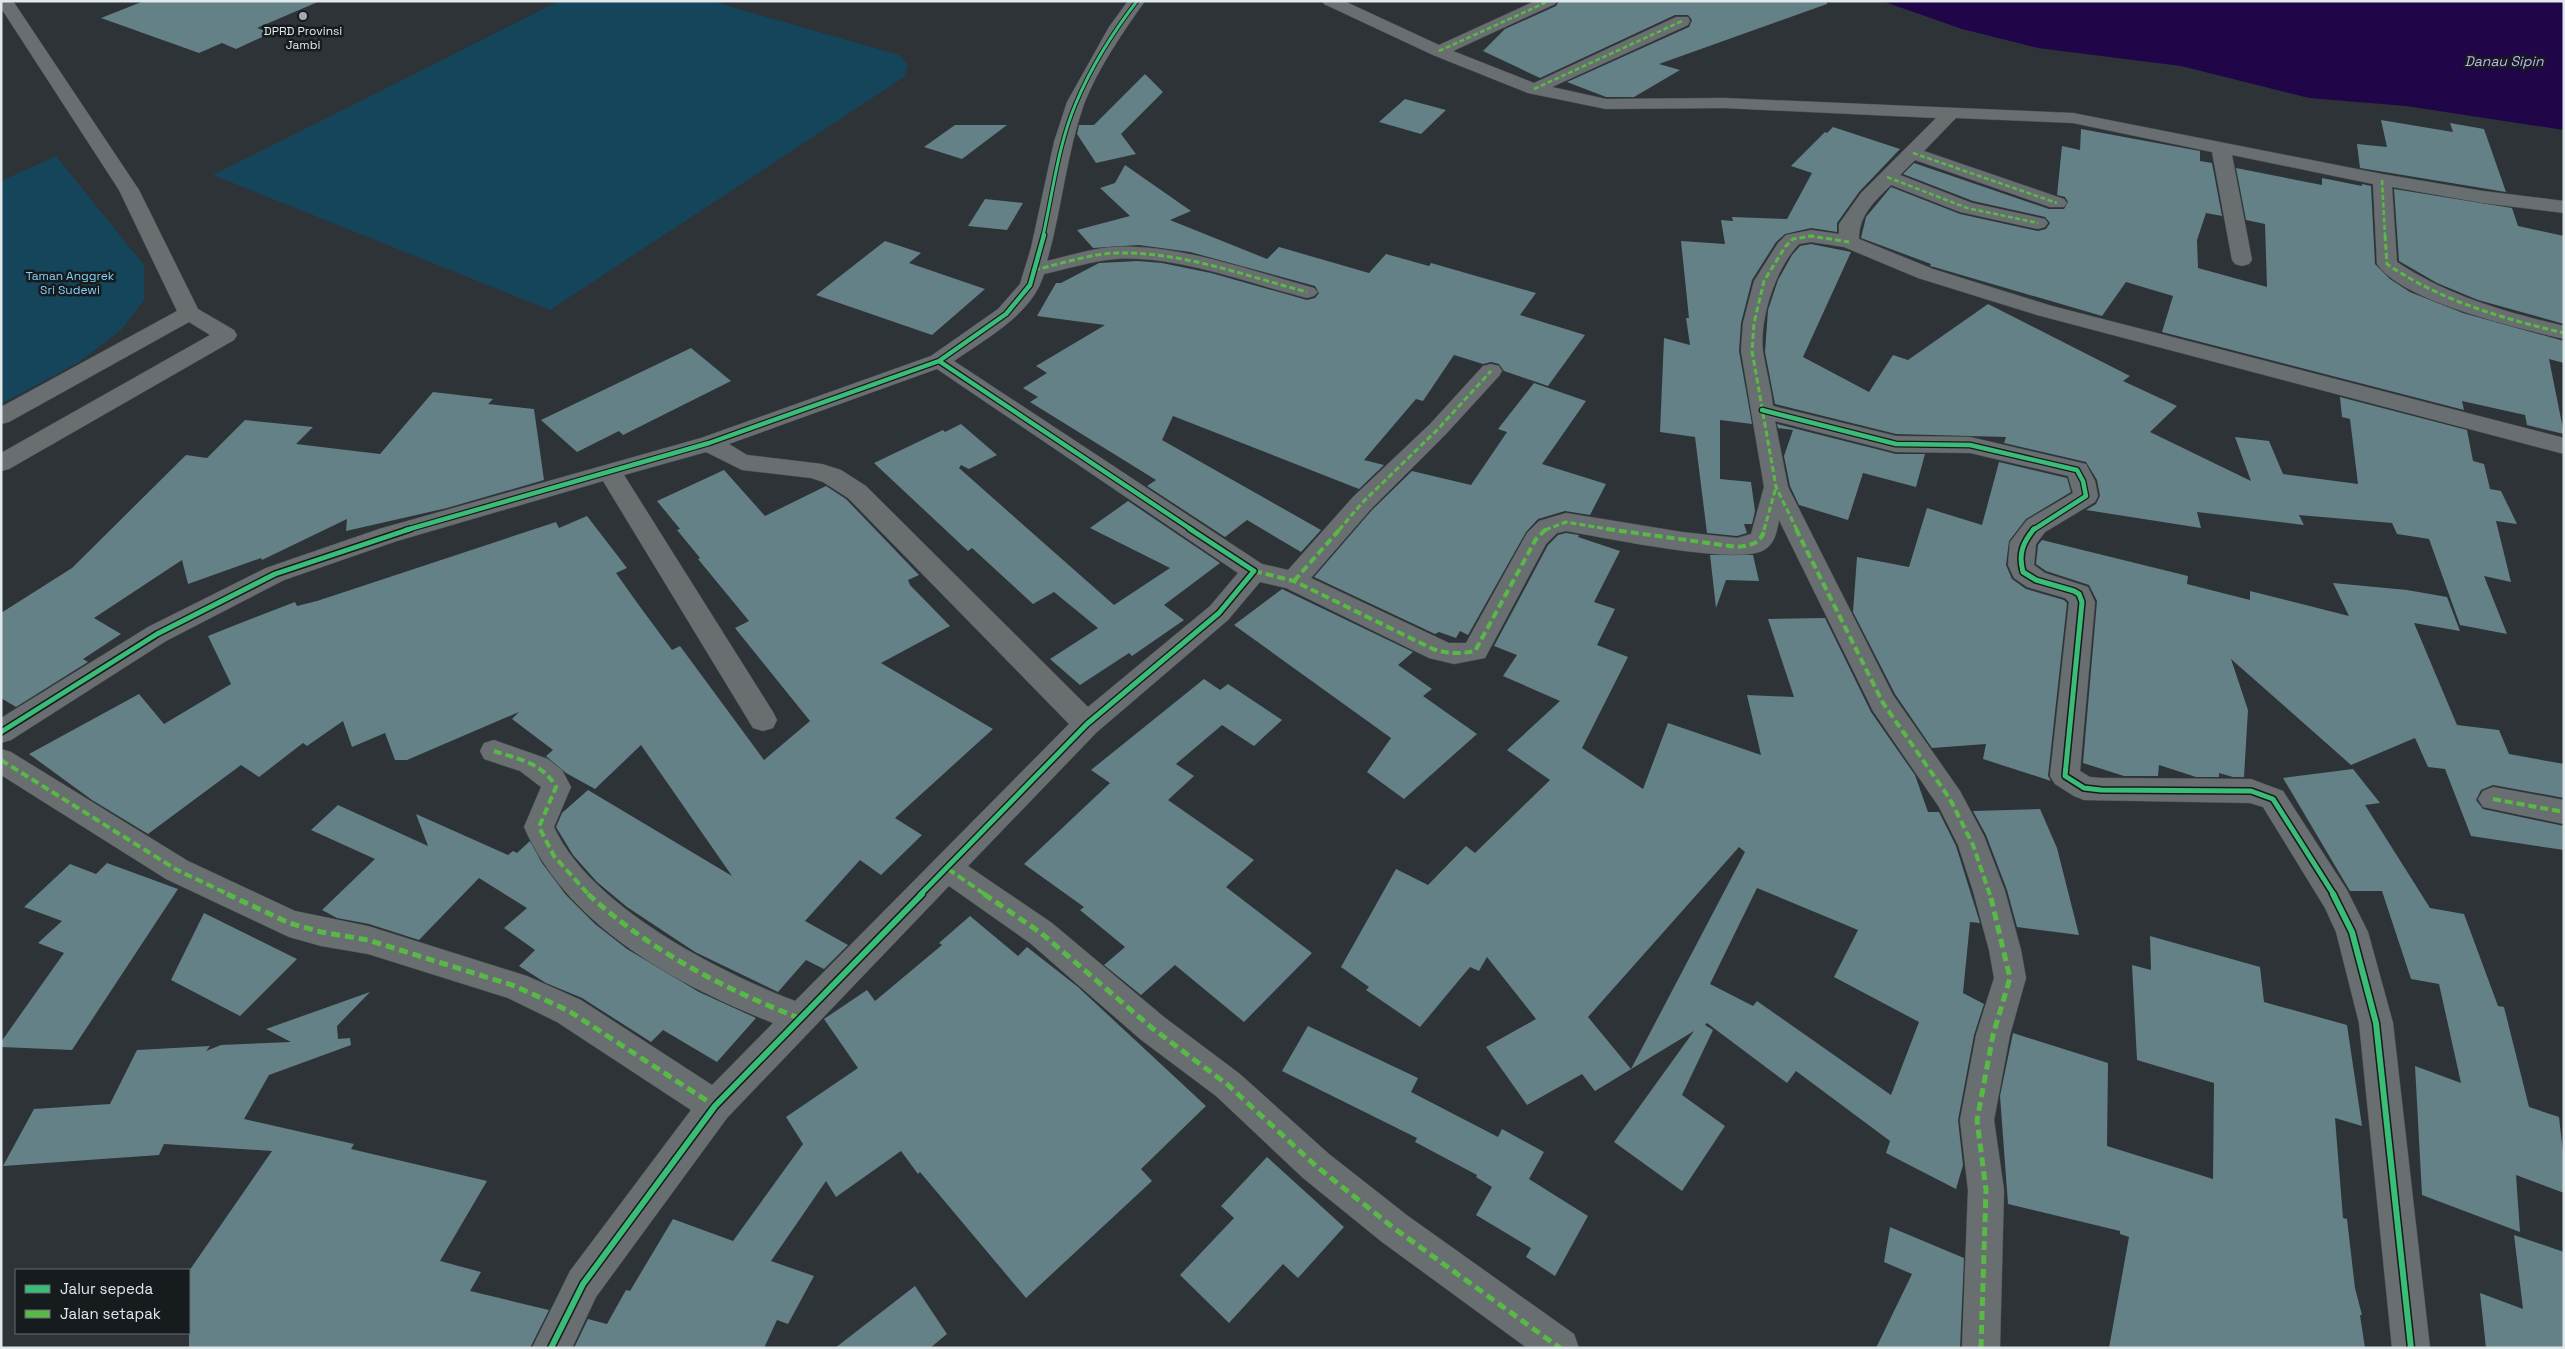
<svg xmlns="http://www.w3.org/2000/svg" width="2565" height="1349" font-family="'Space Grotesk',sans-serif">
<rect width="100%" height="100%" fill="#2d3337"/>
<path fill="#15455b" d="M 559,1 L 711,1 L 899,55 L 908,65 L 904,77 L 550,310 L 213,175 Z
M 56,156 L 144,265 L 144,300 L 121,330 L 79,362 L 1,404 L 1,181 Z"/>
<path fill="#200649" d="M 1882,1 L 2564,1 L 2564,130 L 2406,106 L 2309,98 L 2181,66 L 2038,48 L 1962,29 Z"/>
<path fill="#638186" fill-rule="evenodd" d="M 144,1 L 320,1 L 257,28 L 271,33 L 236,49 L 222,43 L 199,53 L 101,18 Z
M 1559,1 L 1827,1 L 1827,4 L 1659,64 L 1680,70 L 1634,97 L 1606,97 L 1567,82 L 1689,27 L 1692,20 L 1688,15 L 1675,15 L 1540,78 L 1483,51 L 1505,29 L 1556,6 Z
M 1145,74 L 1163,92 L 1121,134 L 1136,154 L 1096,163 L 1077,134 L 1079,125 L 1094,125 Z
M 1405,99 L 1446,110 L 1421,134 L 1379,122 Z
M 2381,120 L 2453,132 L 2450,123 L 2484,129 L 2506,192 L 2360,168 L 2357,144 L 2387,147 Z
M 955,125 L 1007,125 L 962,159 L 924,147 Z
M 1833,127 L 1900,149 L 1859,192 L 1837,223 L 1837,232 L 1811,228 L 1785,234 L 1776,242 L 1752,280 L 1741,323 L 1739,351 L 1752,424 L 1720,420 L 1720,479 L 1751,482 L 1755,511 L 1752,524 L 1744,524 L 1747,533 L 1737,536 L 1707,533 L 1695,437 L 1660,432 L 1664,338 L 1690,345 L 1686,318 L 1689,318 L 1681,241 L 1725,244 L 1721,220 L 1733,221 L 1732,217 L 1787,219 L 1812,173 L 1791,166 L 1825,132 L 1827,133 Z
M 2081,129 L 2200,151 L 2200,161 L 2212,163 L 2222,216 L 2206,213 L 2197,240 L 2198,268 L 2267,287 L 2265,224 L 2246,220 L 2236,168 L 2322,185 L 2322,178 L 2362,186 L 2362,184 L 2371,186 L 2375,264 L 2390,279 L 2410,292 L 2463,313 L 2564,341 L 2564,363 L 2549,359 L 2564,434 L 2527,425 L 2525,415 L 2462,401 L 2464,410 L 2162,332 L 2173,296 L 2126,282 L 2102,316 L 1934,267 L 1930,266 L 1931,264 L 1861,238 L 1866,217 L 1891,187 L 1960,214 L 2038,231 L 2046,229 L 2050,223 L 2045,217 L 1973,201 L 1903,174 L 1914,163 L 2049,209 L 2064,209 L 2068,202 L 2065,197 L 2057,195 L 2062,146 L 2080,150 Z
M 1125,165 L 1191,211 L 1170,220 L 1267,259 L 1279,247 L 1369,273 L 1386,254 L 1429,266 L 1431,263 L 1536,293 L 1520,315 L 1585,335 L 1548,386 L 1504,371 L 1499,364 L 1491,362 L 1483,364 L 1454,355 L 1423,401 L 1416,399 L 1364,460 L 1384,465 L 1359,489 L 1173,416 L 1162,440 L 1321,530 L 1301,552 L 1247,520 L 1225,537 L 1147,486 L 1156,480 L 1030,402 L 1038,397 L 1023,388 L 1047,373 L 1036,366 L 1105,325 L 1037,316 L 1056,283 L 1061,283 L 1099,263 L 1138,261 L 1162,263 L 1211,273 L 1307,300 L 1315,298 L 1319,293 L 1315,286 L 1190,252 L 1139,245 L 1093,248 L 1077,230 L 1130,216 L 1100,188 L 1115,183 Z
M 2394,189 L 2512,208 L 2518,226 L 2564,236 L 2564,324 L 2478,300 L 2437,283 L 2399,261 Z
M 985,199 L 1023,203 L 1007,230 L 968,226 Z
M 885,241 L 921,253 L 909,263 L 985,289 L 932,335 L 816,295 Z
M 1811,244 L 1851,252 L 1803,357 L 1869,392 L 1893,355 L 1908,360 L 1988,304 L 2130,376 L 2123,381 L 2177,406 L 2150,432 L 2251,481 L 2235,437 L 2269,441 L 2283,474 L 2358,484 L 2350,419 L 2342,417 L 2340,397 L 2467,430 L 2473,461 L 2484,464 L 2490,489 L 2501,491 L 2517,524 L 2496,521 L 2511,582 L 2484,576 L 2507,634 L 2460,625 L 2429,539 L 2397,534 L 2392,523 L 2299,515 L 2304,525 L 2197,512 L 2201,528 L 2086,510 L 2096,504 L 2100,496 L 2097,480 L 2086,462 L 2004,443 L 2006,437 L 1896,434 L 1775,404 L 1765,352 L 1768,310 L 1778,280 L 1792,255 L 1800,246 Z
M 691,348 L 731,381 L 623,435 L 619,431 L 577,452 L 541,420 Z
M 1534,383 L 1586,401 L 1542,464 L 1606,484 L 1590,515 L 1565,511 L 1538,519 L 1526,532 L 1468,635 L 1460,631 L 1456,638 L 1439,632 L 1435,634 L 1314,577 L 1372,510 L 1412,471 L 1471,485 L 1507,432 L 1498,429 Z
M 433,392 L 493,399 L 488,404 L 534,409 L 544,480 L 447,508 L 346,531 L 347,519 L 262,560 L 261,558 L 188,584 L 182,560 L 94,618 L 121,634 L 83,659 L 88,662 L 16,707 L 1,698 L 1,613 L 72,568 L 186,455 L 207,458 L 245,420 L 313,427 L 296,444 L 380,454 Z
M 961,424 L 997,455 L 969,469 L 961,465 L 959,468 L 1114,605 L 1170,568 L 1090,528 L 1128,501 L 1220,563 L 1164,605 L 1184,620 L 1132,656 L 1129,653 L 1080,685 L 1050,659 L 1098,628 L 1054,592 L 1033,604 L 972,548 L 968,551 L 874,463 L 943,430 L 945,432 Z
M 1777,424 L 1896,454 L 1925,454 L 1916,487 L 1863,473 L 1848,520 L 1799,505 L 1790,486 L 1784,456 L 1793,430 L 1778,428 Z
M 1999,462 L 2067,478 L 2071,492 L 2026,519 L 2009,541 L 2006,565 L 2012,579 L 2026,589 L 2064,600 L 2067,603 L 2048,776 L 2051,781 L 1983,759 L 1986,744 L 1932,748 L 1895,694 L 1853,612 L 1857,557 L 1909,567 L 1927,508 L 1982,525 Z
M 724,470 L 765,516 L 826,486 L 846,499 L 919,575 L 908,580 L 910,585 L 950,626 L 881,663 L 993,729 L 895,818 L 922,835 L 881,875 L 860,860 L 805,921 L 848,945 L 824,969 L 806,960 L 778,992 L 695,952 L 627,907 L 597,882 L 573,855 L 556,827 L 562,813 L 588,790 L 732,876 L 641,745 L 595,789 L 566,773 L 546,756 L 553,750 L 512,719 L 519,712 L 407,760 L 395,760 L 385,733 L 352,747 L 343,721 L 307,746 L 303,743 L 259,777 L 241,765 L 148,834 L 92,800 L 29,754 L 139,694 L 164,724 L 231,684 L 208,636 L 238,624 L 295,602 L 297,606 L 317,601 L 556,522 L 559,528 L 587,516 L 627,568 L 616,573 L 638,604 L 672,650 L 680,646 L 764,760 L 810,721 L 735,628 L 749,621 L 698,559 L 700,558 L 677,530 L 680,529 L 657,501 Z
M 1566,533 L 1579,535 L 1578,537 L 1620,551 L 1594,602 L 1615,609 L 1597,645 L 1628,657 L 1582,748 L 1643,789 L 1668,723 L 1761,755 L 1747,695 L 1794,697 L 1768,619 L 1825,618 L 1871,712 L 1915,775 L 1928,812 L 1939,812 L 1956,846 L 1980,923 L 1970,922 L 1963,993 L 1984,1004 L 1974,1035 L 1958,1120 L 1963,1165 L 1956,1189 L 1886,1153 L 1890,1141 L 1796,1071 L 1787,1083 L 1707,1023 L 1705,1025 L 1713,1030 L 1682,1095 L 1725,1126 L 1682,1191 L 1614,1142 L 1694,1031 L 1595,1091 L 1582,1074 L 1527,1105 L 1486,1047 L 1536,1019 L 1487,957 L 1479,971 L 1470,967 L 1420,1027 L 1366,990 L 1369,987 L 1341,967 L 1396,869 L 1428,885 L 1466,846 L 1475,853 L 1550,780 L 1507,750 L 1560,701 L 1503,676 L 1517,655 L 1494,646 L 1548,545 L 1558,535 ZM 1739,847 L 1745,852 L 1631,1069 L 1588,1017 ZM 1757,888 L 1858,930 L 1834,977 L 1919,1022 L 1891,1095 L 1757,1001 L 1753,1006 L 1710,984 Z
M 2042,540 L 2188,576 L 2187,584 L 2250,600 L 2250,591 L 2349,616 L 2333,583 L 2407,590 L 2447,597 L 2460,631 L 2414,623 L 2457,725 L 2499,730 L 2509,754 L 2564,764 L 2564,798 L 2493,785 L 2481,790 L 2476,800 L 2483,809 L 2564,826 L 2564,850 L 2471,836 L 2445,769 L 2428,767 L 2415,738 L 2351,765 L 2231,659 L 2248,710 L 2244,777 L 2233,777 L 2219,773 L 2219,777 L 2196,777 L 2159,765 L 2158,776 L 2124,776 L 2083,763 L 2097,601 L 2089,585 L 2046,571 L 2036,564 L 2038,545 Z
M 1710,555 L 1753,555 L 1759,581 L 1726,580 L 1716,608 Z
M 1282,589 L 1413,652 L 1398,665 L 1432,689 L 1423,696 L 1477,734 L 1404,799 L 1367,772 L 1391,738 L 1234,625 Z
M 1204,679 L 1220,690 L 1228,684 L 1282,720 L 1254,746 L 1222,725 L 1176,764 L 1194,776 L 1168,800 L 1254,860 L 1226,887 L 1312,953 L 1244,1022 L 1175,965 L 1141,995 L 1104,965 L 1125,947 L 1080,910 L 1084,907 L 1024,864 L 1110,783 L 1091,770 Z
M 2353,769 L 2380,803 L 2365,805 L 2430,908 L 2464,914 L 2498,1006 L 2504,1007 L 2529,1107 L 2559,1117 L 2564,1162 L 2564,1193 L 2516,1175 L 2520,1232 L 2422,1195 L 2415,1066 L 2461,1083 L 2439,984 L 2411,979 L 2382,891 L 2350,891 L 2283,778 Z
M 338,805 L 428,846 L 416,814 L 508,855 L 513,851 L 517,853 L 530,841 L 542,863 L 566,895 L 595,924 L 627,949 L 699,992 L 756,1018 L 717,1062 L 663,1030 L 651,1042 L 582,998 L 546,983 L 519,966 L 535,950 L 504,928 L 527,908 L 479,878 L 419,940 L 369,924 L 337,918 L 322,910 L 375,859 L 311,830 Z
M 2040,809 L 2057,848 L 2079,935 L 2017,927 L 2007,890 L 1986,835 L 1973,811 Z
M 107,863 L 178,889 L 72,1050 L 1,1047 L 1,1042 L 64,953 L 38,943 L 62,921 L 24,907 L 70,864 L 96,874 Z
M 204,913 L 297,959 L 240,1016 L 171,980 Z
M 970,916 L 1018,956 L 1027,947 L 1078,987 L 1206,1106 L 1141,1169 L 1152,1181 L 1026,1298 L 920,1172 L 918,1174 L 901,1151 L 836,1197 L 826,1181 L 771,1261 L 814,1276 L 788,1324 L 777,1320 L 764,1348 L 574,1348 L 588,1319 L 607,1324 L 626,1290 L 630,1291 L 673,1219 L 733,1241 L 803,1144 L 786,1117 L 858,1068 L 824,1019 L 867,990 L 875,1001 L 942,945 L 939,943 Z
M 2150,936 L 2260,967 L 2264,1002 L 2347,1025 L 2362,1126 L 2335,1118 L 2343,1218 L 2347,1219 L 2355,1288 L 2362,1315 L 2360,1315 L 2365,1348 L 2109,1348 L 2129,1237 L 2120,1234 L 2120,1231 L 2008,1204 L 2000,1096 L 2013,1033 L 2108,1063 L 2107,1146 L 2213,1179 L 2214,1083 L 2137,1060 L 2132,965 L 2151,970 Z
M 370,992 L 337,1026 L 338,1039 L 350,1038 L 351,1045 L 269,1075 L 244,1119 L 354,1144 L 351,1149 L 487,1181 L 440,1261 L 481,1272 L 470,1291 L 549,1310 L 530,1348 L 189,1348 L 189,1271 L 272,1151 L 164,1144 L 159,1155 L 3,1166 L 34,1109 L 110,1104 L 137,1050 L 210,1046 L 206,1051 L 221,1045 L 291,1042 L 266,1029 Z
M 1308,1026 L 1418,1078 L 1411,1092 L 1498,1137 L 1502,1129 L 1544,1152 L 1529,1179 L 1588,1216 L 1555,1276 L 1526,1257 L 1531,1248 L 1476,1215 L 1492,1187 L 1476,1177 L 1477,1175 L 1415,1142 L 1417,1138 L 1282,1071 Z
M 1267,1157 L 1344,1227 L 1298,1278 L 1283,1264 L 1229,1323 L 1180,1275 L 1234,1218 L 1221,1206 Z
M 1890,1227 L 1964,1258 L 1960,1348 L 1876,1348 L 1912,1274 L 1884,1262 Z
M 2514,1235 L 2564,1252 L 2564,1348 L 2486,1348 L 2480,1293 L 2523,1309 Z
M 915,1286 L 947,1334 L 930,1348 L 835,1348 Z"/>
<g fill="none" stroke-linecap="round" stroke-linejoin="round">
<g stroke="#4b5053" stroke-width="1">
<path id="street" d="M 1128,1 L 1145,1 C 1123,32 1098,68 1084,104 C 1066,155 1062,209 1047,261 C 1069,256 1093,248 1115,247 C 1176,243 1255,272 1314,288 L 1318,292 L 1314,296 L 1307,298 C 1247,283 1177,255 1115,259 C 1092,261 1067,269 1044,274 C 1032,315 986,338 954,361 L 1262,564 L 1288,570 L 1353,497 L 1430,424 L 1483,366 L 1491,364 L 1499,366 L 1502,371 L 1499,376 L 1446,434 L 1371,509 L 1311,578 L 1449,643 L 1466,643 L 1527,533 L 1539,521 L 1566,513 L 1682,532 L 1737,538 L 1751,534 L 1764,487 L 1741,351 L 1743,323 L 1754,281 L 1778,243 L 1786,235 L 1811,230 L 1839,234 L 1839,224 L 1861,193 L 1936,118 L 1724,108 L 1606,109 L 1528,93 L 1433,55 L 1324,4 L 1322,1 L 1344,1 L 1439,45 L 1535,1 L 1557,1 L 1555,4 L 1453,51 L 1534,83 L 1676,17 L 1688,17 L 1690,21 L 1688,25 L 1552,87 L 1606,99 L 1724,98 L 2073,113 L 2382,174 L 2483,191 L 2564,201 L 2564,213 L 2483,203 L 2392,187 L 2397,262 C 2448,296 2505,312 2564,326 L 2564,339 C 2519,328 2403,302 2377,264 L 2373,184 L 2232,155 L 2252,260 L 2249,264 L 2242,266 L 2235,264 L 2232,260 L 2212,152 L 2073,123 L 1956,118 L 1924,151 L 2064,199 L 2067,203 L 2064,207 L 2050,207 L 1915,160 L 1900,175 L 1972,203 L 2045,219 L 2048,223 L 2045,227 L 2038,229 L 1960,212 L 1891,185 C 1874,202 1859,215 1859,239 L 1933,269 L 2052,306 L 2564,438 L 2564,454 L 2037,315 L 1918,278 L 1844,247 L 1811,242 L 1799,244 C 1776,268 1759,318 1763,352 C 1766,370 1771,388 1773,406 L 1896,436 L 1970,437 L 2086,464 L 2095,481 L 2098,496 L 2095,502 L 2045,532 L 2036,544 L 2034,565 L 2045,573 L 2088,587 L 2095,602 L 2080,771 L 2090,777 L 2101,778 L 2251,779 L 2283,791 L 2347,890 L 2368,932 L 2393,1023 L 2430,1348 L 2392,1348 L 2359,1023 L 2336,932 L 2325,908 L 2263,807 L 2250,803 L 2084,800 L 2074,796 L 2055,784 L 2050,776 L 2069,602 L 2065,598 L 2027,587 L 2014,578 L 2008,565 L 2010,542 L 2027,520 L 2073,493 L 2068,476 L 1970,453 L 1896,452 L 1775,421 L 1788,487 L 1893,695 L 1960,791 L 1984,836 L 2005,891 L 2021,950 L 2026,978 L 2010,1035 L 1994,1120 L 2004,1190 L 2000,1348 L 1962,1348 L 1968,1190 L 1960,1120 L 1976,1035 L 1994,978 L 1989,950 L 1973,891 L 1958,845 L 1939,807 L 1873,711 L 1779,520 C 1777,531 1775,544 1764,550 C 1737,566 1602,537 1566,531 L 1557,533 L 1546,544 L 1485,658 L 1454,664 L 1429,658 L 1286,588 L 1260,582 L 1228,620 L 1097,732 L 968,866 L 1052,923 L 1164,1017 L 1240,1074 L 1329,1154 L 1408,1216 L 1574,1334 L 1579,1348 L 1527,1348 L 1382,1242 L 1303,1178 L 1216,1096 L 1140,1039 L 1030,943 L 949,886 L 727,1118 L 596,1297 L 572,1348 L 532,1348 L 570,1271 L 691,1110 L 557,1022 L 508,998 L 368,954 L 321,946 L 289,937 L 166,879 L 1,775 L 1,749 L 11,752 L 188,861 L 295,911 L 368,926 L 527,976 L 581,1000 L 712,1085 L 773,1023 C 677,985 567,926 524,827 L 541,787 L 520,771 L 484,759 L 480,751 L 484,743 L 494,740 L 548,759 L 562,770 L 571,787 L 554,827 C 590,906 717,971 795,1001 L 1069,724 L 848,498 L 823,482 L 811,478 L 742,470 L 706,452 L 624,475 L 773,712 L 777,720 L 773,728 L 763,731 L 753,728 L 603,481 L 397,541 L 284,580 L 166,641 L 11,740 L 1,743 L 1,718 L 148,627 L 266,568 L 379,529 L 701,438 L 931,356 L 998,309 L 1020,284 L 1031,248 L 1054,142 L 1067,102 L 1109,27 ZM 937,369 L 1238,573 L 1210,606 L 1088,707 L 866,486 L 841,470 L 822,464 L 747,455 L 729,444 Z
M 2493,787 L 2564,800 L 2564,824 L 2483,807 L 2478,799 L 2483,791 Z"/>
</g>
<g stroke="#4b5053" stroke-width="1">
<path id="secondary" d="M 1,1 L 13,1 L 139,190 L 198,309 L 234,330 L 237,335 L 234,340 L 9,469 L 1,471 L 1,453 L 210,335 L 189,322 L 9,422 L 1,424 L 1,407 L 177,311 L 119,190 L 1,8 Z"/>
</g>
<use href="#street" fill="#696e71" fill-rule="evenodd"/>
<use href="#secondary" fill="#696e71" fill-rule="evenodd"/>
<path stroke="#58b947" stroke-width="2.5" stroke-dasharray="5 2.5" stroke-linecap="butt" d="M 1439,51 L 1549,1
M 1534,89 L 1682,21
M 1913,153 L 2057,203
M 1887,177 L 1967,208 L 2038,223
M 2382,180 L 2385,236
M 1808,236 L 1814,236"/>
<path stroke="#58b947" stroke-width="3" stroke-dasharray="6 3" stroke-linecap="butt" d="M 2385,235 L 2387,264 C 2441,301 2501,318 2564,333
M 1034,270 C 1060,264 1090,254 1116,253 C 1180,251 1246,276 1307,292
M 1339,530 L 1362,503 L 1438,429 L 1491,371
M 1545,530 L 1566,522 L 1614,530
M 1764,530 L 1776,487
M 1797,530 L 1776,487 L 1752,351 L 1754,323 L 1764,281 L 1785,247 L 1793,239 L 1811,236 L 1849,242"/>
<path stroke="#58b947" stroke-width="4" stroke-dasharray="8 4" stroke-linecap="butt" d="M 1607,529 L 1737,547 C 1752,545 1760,544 1765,529
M 1796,529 L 1883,703 L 1950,799 L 1973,845 L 1990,895
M 1254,571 L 1294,581 L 1433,649 C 1448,654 1460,654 1475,651 L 1536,539 L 1546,529
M 1294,581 L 1340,529
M 494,751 C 518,759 543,763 556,787 L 539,827 L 554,856 L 589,895
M 1,760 L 177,870 L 230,895
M 2493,799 L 2564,812
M 948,869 L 986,895"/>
<path stroke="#58b947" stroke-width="5" stroke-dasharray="9 5" stroke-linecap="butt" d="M 227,894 L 289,923 L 321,932 L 368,940 L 515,986 L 569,1011 L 715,1106
M 588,894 C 649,950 722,988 799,1018
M 984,894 L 1041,933 L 1152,1028 L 1228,1085 L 1316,1166 L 1395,1229 L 1560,1348
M 1981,1348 L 1986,1190 L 1977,1120 L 1993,1035 L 2010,978 L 1990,894"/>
<g stroke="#161b1e" stroke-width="5">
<path id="cycleway-far3" d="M 1043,236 C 1053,192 1058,145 1076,103 C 1091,67 1114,31 1137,1"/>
</g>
<g stroke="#161b1e" stroke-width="7">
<path id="cycleway-far2" d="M 939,361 L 1192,530
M 1762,410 L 1896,444 L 1970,445 L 2077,470 L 2083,481 L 2086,496 L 2033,530
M 406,530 L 709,443 L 939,361 L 1006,314 L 1030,285 L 1044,235"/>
</g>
<g stroke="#161b1e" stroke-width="8">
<path id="cycleway-far1" d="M 2034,529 C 2023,542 2018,554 2023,572 L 2036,580 L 2074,591 L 2079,594 L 2082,602 L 2065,776 L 2084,788 L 2101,790 L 2251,791 L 2273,799 L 2334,895
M 1,732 L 157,634 L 275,574 L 410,529
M 920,895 L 1087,724 L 1219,613 L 1254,571 L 1190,529"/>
</g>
<g stroke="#161b1e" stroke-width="9">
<path id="cycleway" d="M 2333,894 L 2352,932 L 2376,1023 L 2411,1348
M 551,1348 L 583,1284 L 715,1106 L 922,894"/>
</g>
<use href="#cycleway-far3" stroke="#3abd76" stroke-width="3"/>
<use href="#cycleway-far2" stroke="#3abd76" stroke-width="4.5"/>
<use href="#cycleway-far1" stroke="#3abd76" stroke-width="5"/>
<use href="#cycleway" stroke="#3abd76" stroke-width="6"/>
</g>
<circle fill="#a3a9ad" stroke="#161b1e" stroke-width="2" cx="303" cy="16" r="5"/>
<g text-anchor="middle" stroke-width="5" stroke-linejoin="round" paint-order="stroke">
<g font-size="12" fill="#e2e9ed" stroke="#161b1e">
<text x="303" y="35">DPRD Provinsi<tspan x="303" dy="14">Jambi</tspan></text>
</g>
<g font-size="12" fill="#88cff6" stroke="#161b1e">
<text x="70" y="280">Taman Anggrek<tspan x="70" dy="14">Sri Sudewi</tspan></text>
</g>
<g font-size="14" font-style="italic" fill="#beb4f4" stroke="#161b1e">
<text x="2504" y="66">Danau Sipin</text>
</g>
</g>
<rect width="2565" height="1349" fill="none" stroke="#e2e9ed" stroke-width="5"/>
<rect x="15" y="1269" width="175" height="65" fill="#161b1e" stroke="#686d71"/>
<rect x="25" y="1285" width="25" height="8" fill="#3abd76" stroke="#686d71"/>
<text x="60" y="1294" font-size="15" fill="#e2e9ed">Jalur sepeda</text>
<rect x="25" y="1310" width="25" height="8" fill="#58b947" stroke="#686d71"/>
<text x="60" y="1319" font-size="15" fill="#e2e9ed">Jalan setapak</text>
</svg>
